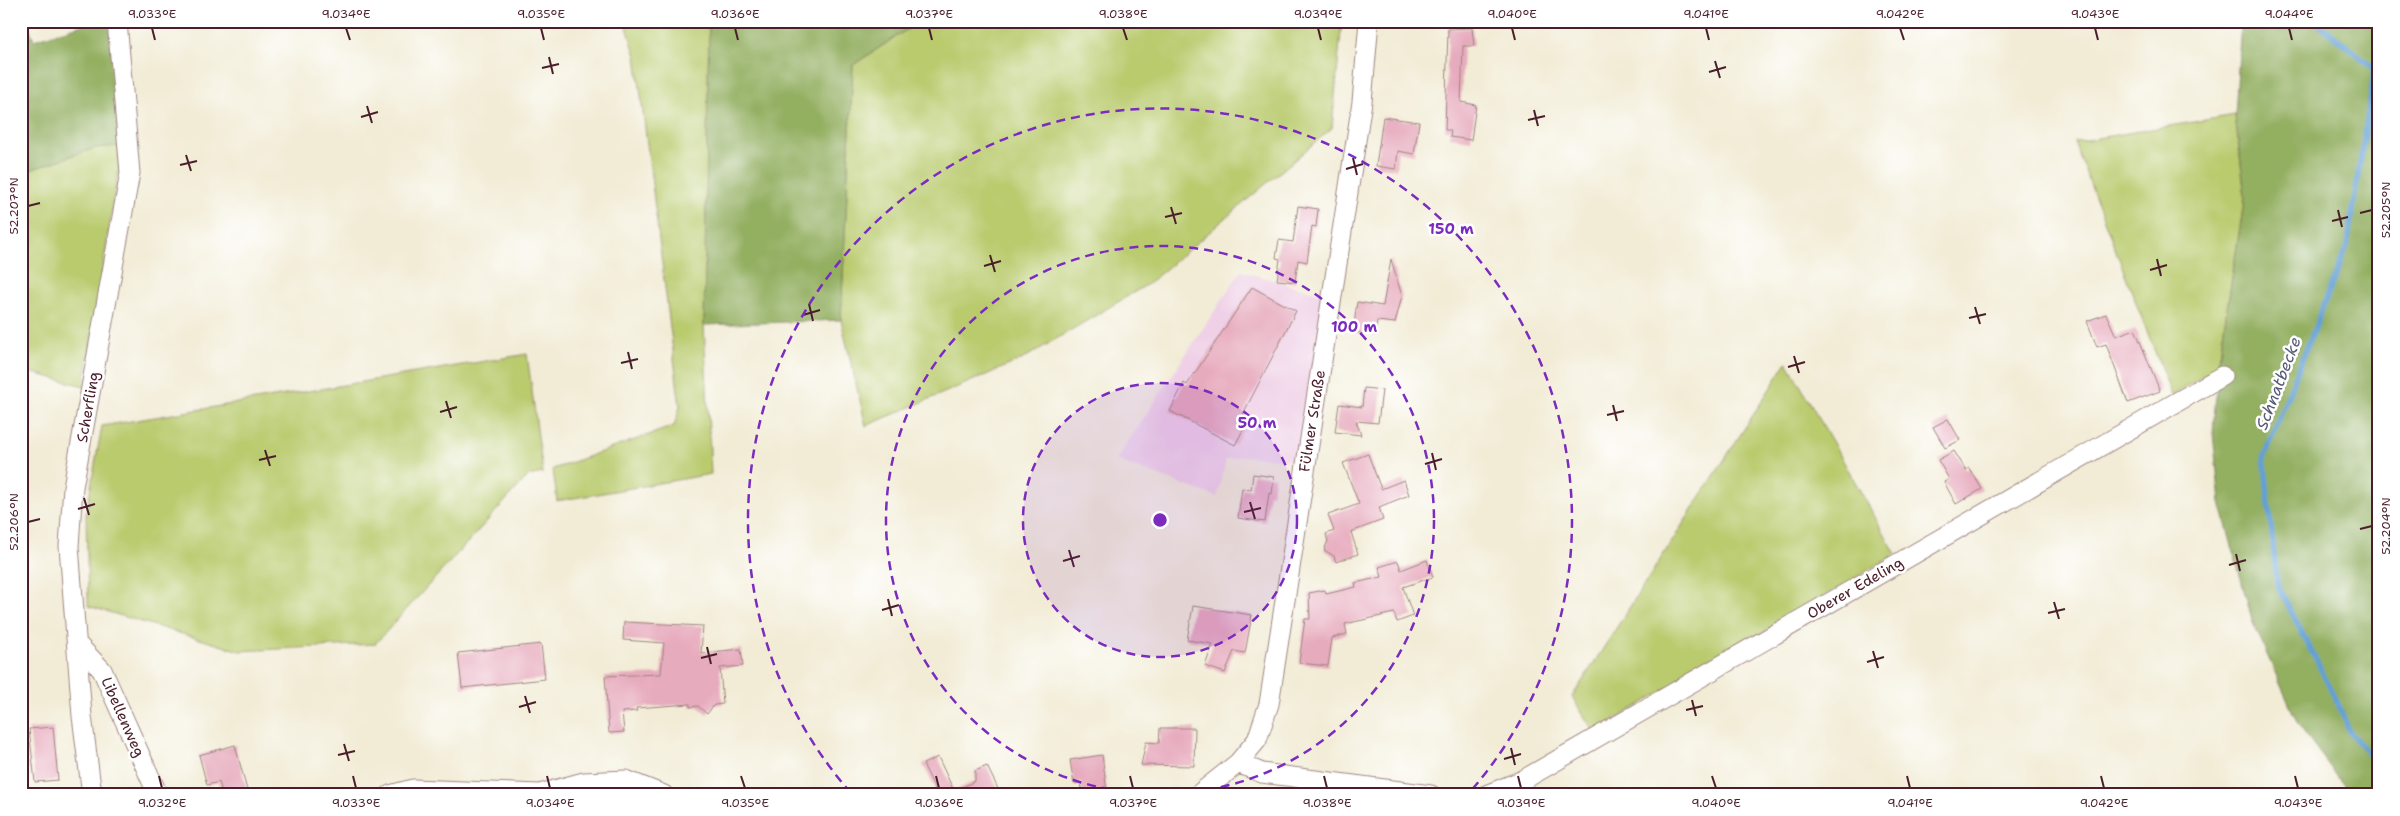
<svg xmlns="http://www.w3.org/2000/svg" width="2400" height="816" font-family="'Shantell Sans',sans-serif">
<rect width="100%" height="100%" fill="#fff"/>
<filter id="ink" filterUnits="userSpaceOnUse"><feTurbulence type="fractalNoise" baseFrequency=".02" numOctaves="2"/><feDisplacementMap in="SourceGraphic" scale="10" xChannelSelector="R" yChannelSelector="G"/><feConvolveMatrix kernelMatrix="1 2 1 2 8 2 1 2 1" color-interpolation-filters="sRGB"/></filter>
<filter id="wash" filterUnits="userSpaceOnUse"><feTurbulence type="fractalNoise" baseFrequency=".0096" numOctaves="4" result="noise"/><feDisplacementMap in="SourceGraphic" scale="20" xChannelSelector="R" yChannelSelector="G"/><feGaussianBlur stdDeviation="1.12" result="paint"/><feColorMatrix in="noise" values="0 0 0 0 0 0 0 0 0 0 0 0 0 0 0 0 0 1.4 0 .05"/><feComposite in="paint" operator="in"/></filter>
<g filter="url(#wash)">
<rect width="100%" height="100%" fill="#f2ecd6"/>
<path fill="#efd0e6" d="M 1241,271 L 1325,295 L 1300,461 L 1244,456 L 1226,459 L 1217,497 L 1116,460 Z"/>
<path fill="#bacb6e" stroke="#82754c" d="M 625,21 L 709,21 L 704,325 L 711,474 L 557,501 L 553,469 L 674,426 L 680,407 L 636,56 Z
M 920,21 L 1342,21 L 1332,128 L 1148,284 L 1021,360 L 866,426 L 841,320 L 853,65 Z
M 2235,115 L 2245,196 L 2218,366 L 2172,396 L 2074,142 Z
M 119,146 L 119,167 L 84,386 L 21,370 L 21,173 L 95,148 Z
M 527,354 L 543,473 L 528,476 L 375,644 L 240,651 L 88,606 L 86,513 L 102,426 Z
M 1787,362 L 1896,554 L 1594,732 L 1572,697 Z"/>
<path fill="#93af61" stroke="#6e6746" d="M 21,21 L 27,21 L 34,40 L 95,21 L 109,21 L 119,146 L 95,148 L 21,173 Z
M 709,21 L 920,21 L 853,65 L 841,320 L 704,325 Z
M 2241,21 L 2379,21 L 2379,795 L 2351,795 L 2298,724 L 2253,623 L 2220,502 L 2213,433 L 2218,366 L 2245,196 L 2235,115 Z"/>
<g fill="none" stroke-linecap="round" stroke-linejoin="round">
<path stroke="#64a0d4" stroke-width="5.5" d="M 2314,21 L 2375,68 L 2347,246 L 2264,456 L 2277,584 L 2337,701 L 2350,733 L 2379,765"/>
</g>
<g id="blocks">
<path fill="#e7abbe" d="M 1472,28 L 1474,46 L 1463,46 L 1461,102 L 1476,105 L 1471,140 L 1450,137 L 1451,130 L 1445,130 L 1448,29 Z
M 1383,117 L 1419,122 L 1414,154 L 1398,151 L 1396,169 L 1376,166 Z
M 1298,206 L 1318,209 L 1316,227 L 1312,226 L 1307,262 L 1298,260 L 1295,282 L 1277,280 L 1280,259 L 1276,258 L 1279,240 L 1293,242 Z
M 1391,259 L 1402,296 L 1395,323 L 1377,321 L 1375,335 L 1353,332 L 1357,302 L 1383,306 Z
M 1252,287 L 1296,311 L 1243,414 L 1250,417 L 1235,445 L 1170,411 L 1184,383 L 1187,385 Z
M 2106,314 L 2116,336 L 2135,329 L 2160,391 L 2128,403 L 2106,344 L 2097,347 L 2087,321 Z
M 1364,388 L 1382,390 L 1378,423 L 1356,421 L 1361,435 L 1335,432 L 1339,404 L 1362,407 Z
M 1948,419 L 1960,440 L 1945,448 L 1933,427 Z
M 1954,451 L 1966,470 L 1969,468 L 1982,489 L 1956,504 L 1944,482 L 1949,479 L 1938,460 Z
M 1368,454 L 1381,489 L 1404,480 L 1409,495 L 1379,507 L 1383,520 L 1351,532 L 1358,554 L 1336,562 L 1334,556 L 1324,550 L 1328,541 L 1326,534 L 1334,531 L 1328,515 L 1359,504 L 1343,463 Z
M 1253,474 L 1274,477 L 1272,494 L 1269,493 L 1265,522 L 1238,518 L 1242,488 L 1251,490 Z
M 1427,560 L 1433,577 L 1403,587 L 1413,616 L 1397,622 L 1394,613 L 1345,624 L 1347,634 L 1332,638 L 1328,666 L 1299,663 L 1305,619 L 1310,619 L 1309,593 L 1325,590 L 1326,594 L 1356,587 L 1355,583 L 1382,577 L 1379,567 L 1398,561 L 1401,570 Z
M 1193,606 L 1252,615 L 1245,653 L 1234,651 L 1225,673 L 1205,666 L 1213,644 L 1187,640 Z
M 624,622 L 703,626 L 701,653 L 741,649 L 743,666 L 720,668 L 723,704 L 714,705 L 707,714 L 698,706 L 690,707 L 690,704 L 636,708 L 637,711 L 622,712 L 624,732 L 609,733 L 605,676 L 661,674 L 664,643 L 623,640 Z
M 541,644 L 545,679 L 462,688 L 458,653 Z
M 53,727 L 58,780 L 35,782 L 29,729 Z
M 1160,728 L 1195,728 L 1194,766 L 1141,765 L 1146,742 L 1159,743 Z
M 235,745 L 247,790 L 223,795 L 219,782 L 207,785 L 199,755 Z
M 1102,755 L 1107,792 L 1083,795 L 1081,783 L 1074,784 L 1070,760 Z
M 938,757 L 954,791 L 975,781 L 975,771 L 987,766 L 1001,795 L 938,795 L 923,764 Z"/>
</g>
</g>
<g filter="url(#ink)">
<use href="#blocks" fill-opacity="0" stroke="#9e8680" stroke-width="1"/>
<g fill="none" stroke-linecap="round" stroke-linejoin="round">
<g stroke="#9e8680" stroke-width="21">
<path id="minor" d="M 78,645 L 102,670 L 158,795
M 1238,763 L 1262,773 L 1431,795
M 92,795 L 82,716 L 69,546 L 73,487 L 130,173 L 117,21
M 390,795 L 413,789 L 540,794 L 584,782 L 626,780 L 664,795
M 1198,795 L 1238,763 L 1257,740 L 1269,704 L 1362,102 L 1369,21
M 1486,795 L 1523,780 L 2222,376"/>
</g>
<use href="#minor" stroke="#fff" stroke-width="19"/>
</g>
</g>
<path fill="none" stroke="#4a1f2b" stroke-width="2" d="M 152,28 L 155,40M 346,28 L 350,40M 541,28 L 544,40M 735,28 L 738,40M 929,28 L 932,40M 1123,28 L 1127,40M 1318,28 L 1321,40M 1512,28 L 1515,40M 1706,28 L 1709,40M 1900,28 L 1904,40M 2095,28 L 2098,40M 2289,28 L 2292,40M 549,57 L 553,74M 1715,61 L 1720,78M 542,68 L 559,64M 1709,72 L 1726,67M 367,106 L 372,123M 1534,110 L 1538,126M 361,117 L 378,112M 1528,120 L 1545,116M 186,155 L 191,171M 1353,158 L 1357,175M 180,165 L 197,161M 1346,169 L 1363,164M 28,206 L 40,203M 1171,207 L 1176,224M 2338,210 L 2342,227M 2360,213 L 2372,210M 1165,217 L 1182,213M 2332,221 L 2348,217M 990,255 L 995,272M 2157,259 L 2161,276M 984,266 L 1001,261M 2150,270 L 2167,265M 809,304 L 813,321M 1975,307 L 1980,324M 803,315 L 820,310M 1969,318 L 1986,314M 628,352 L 632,369M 1794,356 L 1799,373M 621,363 L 638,359M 1788,367 L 1805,362M 446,401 L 451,418M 1613,405 L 1617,421M 440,412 L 457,407M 1607,415 L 1624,411M 265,450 L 270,466M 1432,453 L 1436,470M 259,460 L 276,456M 1425,464 L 1442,459M 84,498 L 89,515M 1250,502 L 1255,519M 78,509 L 95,504M 1244,512 L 1261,508M 28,522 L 40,519M 2360,529 L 2372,526M 1069,550 L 1074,567M 2236,554 L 2240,571M 1063,561 L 1080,556M 2229,565 L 2246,560M 888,599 L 892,616M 2054,602 L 2059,619M 882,610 L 899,605M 2048,613 L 2065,609M 707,647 L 711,664M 1873,651 L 1878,668M 701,658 L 717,654M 1867,662 L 1884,657M 525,696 L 530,713M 1692,700 L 1696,716M 519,707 L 536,702M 1686,710 L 1703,706M 344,744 L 349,761M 1511,748 L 1515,765M 338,755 L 355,751M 1504,759 L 1521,754M 159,776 L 162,788M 353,776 L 356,788M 547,776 L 550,788M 741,776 L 745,788M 936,776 L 939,788M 1130,776 L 1133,788M 1324,776 L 1327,788M 1518,776 L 1521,788M 1712,776 L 1716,788M 1907,776 L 1910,788M 2101,776 L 2104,788M 2295,776 L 2298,788"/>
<circle cx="1160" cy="520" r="137" fill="#7b2cbf" fill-opacity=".12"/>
<g fill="none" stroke="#7b2cbf" stroke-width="2.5" stroke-dasharray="9 6">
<circle cx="1160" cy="520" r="137"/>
<circle cx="1160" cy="520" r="274"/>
<path d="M851 793A412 412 0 1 1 1469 793"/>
</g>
<g text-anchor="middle" stroke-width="5" stroke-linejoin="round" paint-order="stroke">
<g font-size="15" fill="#4a1f2b" stroke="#fff">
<text transform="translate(88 407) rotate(-80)" y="5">Scherfling</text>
<text transform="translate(1312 421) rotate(-81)" y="5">Fülmer Straße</text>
<text transform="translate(1855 588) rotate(-30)" y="5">Oberer Edeling</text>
<text transform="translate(123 717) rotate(66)" y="5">Libellenweg</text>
</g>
<g font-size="16" font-style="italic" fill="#565977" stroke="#fff">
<text transform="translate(2278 383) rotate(-69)" y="6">Schnatbecke</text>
</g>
</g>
<circle cx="1160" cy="520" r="8" fill="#7b2cbf" stroke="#fff" stroke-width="2.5"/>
<g font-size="15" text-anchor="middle" font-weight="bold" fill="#7b2cbf" stroke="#fff" stroke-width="5" stroke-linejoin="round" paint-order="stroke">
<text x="1451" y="234">150 m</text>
<text x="1354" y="332">100 m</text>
<text x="1257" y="428">50 m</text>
</g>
<rect width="2400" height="816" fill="none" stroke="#fff" stroke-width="55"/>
<rect x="28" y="28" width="2344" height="760" fill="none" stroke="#4a1f2b" stroke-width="2"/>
<g font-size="12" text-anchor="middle" fill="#4a1f2b">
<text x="152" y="18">9.033°E</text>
<text x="346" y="18">9.034°E</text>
<text x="541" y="18">9.035°E</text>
<text x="735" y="18">9.036°E</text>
<text x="929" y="18">9.037°E</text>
<text x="1123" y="18">9.038°E</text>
<text x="1318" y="18">9.039°E</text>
<text x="1512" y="18">9.040°E</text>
<text x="1706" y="18">9.041°E</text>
<text x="1900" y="18">9.042°E</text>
<text x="2095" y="18">9.043°E</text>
<text x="2289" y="18">9.044°E</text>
<text transform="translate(14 206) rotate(-90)" y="4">52.207°N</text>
<text transform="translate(2386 210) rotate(-90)" y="4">52.205°N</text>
<text transform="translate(14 522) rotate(-90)" y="4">52.206°N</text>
<text transform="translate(2386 526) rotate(-90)" y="4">52.204°N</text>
<text x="162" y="807">9.032°E</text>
<text x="356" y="807">9.033°E</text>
<text x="550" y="807">9.034°E</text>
<text x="745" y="807">9.035°E</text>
<text x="939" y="807">9.036°E</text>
<text x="1133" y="807">9.037°E</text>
<text x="1327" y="807">9.038°E</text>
<text x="1521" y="807">9.039°E</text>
<text x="1716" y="807">9.040°E</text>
<text x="1910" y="807">9.041°E</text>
<text x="2104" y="807">9.042°E</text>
<text x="2298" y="807">9.043°E</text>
</g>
</svg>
